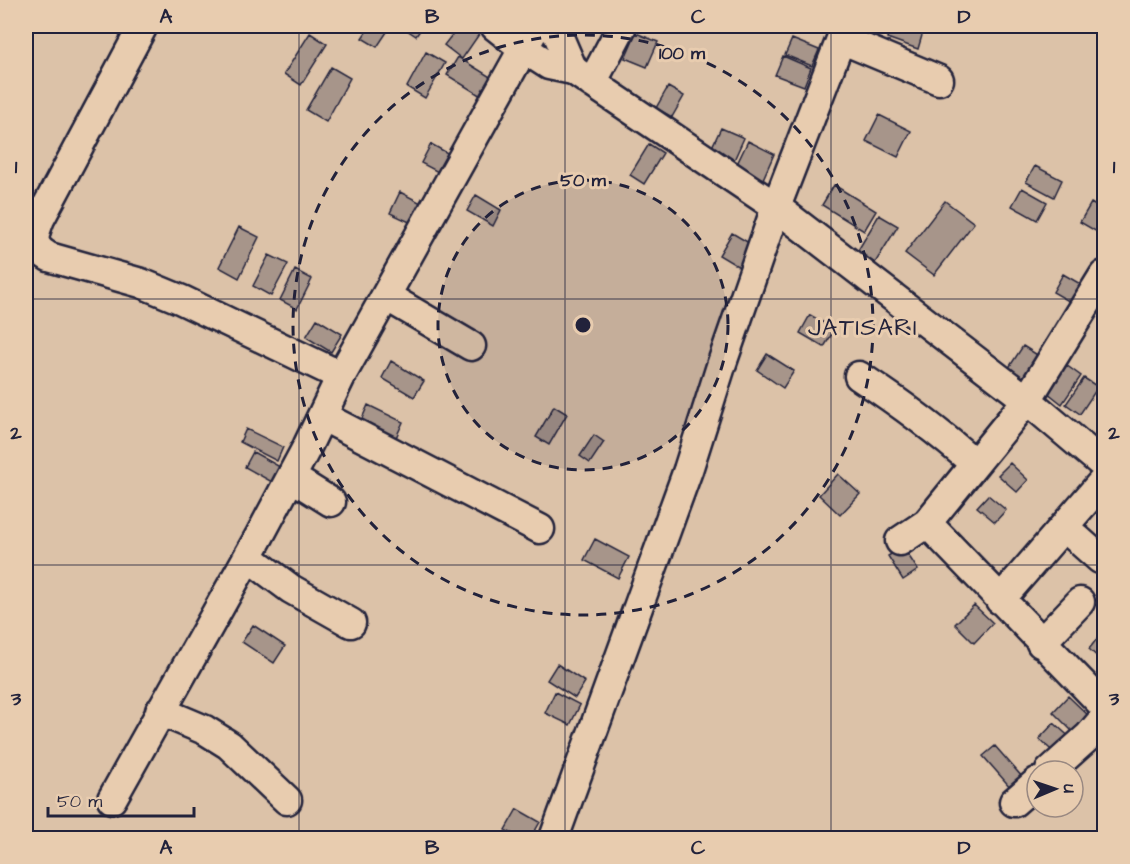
<svg xmlns="http://www.w3.org/2000/svg" width="1130" height="864" font-family="'Architects Daughter',sans-serif">
<rect width="100%" height="100%" fill="#dcc2a8"/>
<filter id="ink" filterUnits="userSpaceOnUse"><feTurbulence type="fractalNoise" baseFrequency=".0167" numOctaves="2"/><feDisplacementMap in="SourceGraphic" scale="12" xChannelSelector="R" yChannelSelector="G"/><feConvolveMatrix kernelMatrix="1 2 1 2 8 2 1 2 1" color-interpolation-filters="sRGB"/></filter>
<g filter="url(#ink)">
<path fill="#a7958a" stroke="#22223b" stroke-width="1.5" d="M 370,26 L 391,26 L 377,47 L 362,38 Z
M 401,26 L 423,26 L 416,36 Z
M 459,26 L 476,26 L 482,30 L 462,59 L 444,45 Z
M 892,26 L 905,26 L 923,32 L 918,49 L 887,38 Z
M 310,33 L 327,44 L 301,85 L 284,74 Z
M 636,33 L 658,42 L 647,67 L 625,58 Z
M 792,39 L 819,50 L 812,66 L 785,55 Z
M 426,52 L 445,63 L 425,98 L 407,87 Z
M 783,56 L 811,68 L 804,86 L 775,75 Z
M 458,57 L 500,83 L 489,101 L 447,75 Z
M 331,67 L 350,78 L 326,122 L 306,110 Z
M 668,87 L 684,96 L 672,117 L 656,108 Z
M 879,115 L 911,131 L 898,157 L 866,141 Z
M 721,128 L 744,138 L 734,160 L 711,149 Z
M 748,141 L 774,154 L 763,179 L 736,166 Z
M 431,144 L 451,155 L 442,174 L 421,163 Z
M 649,144 L 663,153 L 644,184 L 630,175 Z
M 1035,166 L 1062,180 L 1054,197 L 1026,182 Z
M 834,185 L 876,211 L 864,231 L 822,205 Z
M 1022,188 L 1047,202 L 1037,220 L 1012,206 Z
M 400,192 L 425,205 L 416,225 L 390,213 Z
M 476,195 L 501,210 L 493,226 L 467,211 Z
M 945,201 L 974,223 L 934,275 L 905,253 Z
M 1091,203 L 1104,211 L 1104,236 L 1080,222 Z
M 879,215 L 898,226 L 875,263 L 857,252 Z
M 239,227 L 259,237 L 239,278 L 219,267 Z
M 732,233 L 756,247 L 744,270 L 719,255 Z
M 269,255 L 288,264 L 271,296 L 253,286 Z
M 295,270 L 312,279 L 297,309 L 280,300 Z
M 1063,274 L 1089,289 L 1079,307 L 1053,292 Z
M 810,315 L 835,329 L 824,347 L 800,333 Z
M 317,319 L 342,334 L 331,352 L 306,337 Z
M 1023,346 L 1039,356 L 1024,379 L 1008,369 Z
M 767,354 L 794,371 L 783,388 L 757,370 Z
M 391,361 L 424,381 L 414,397 L 382,378 Z
M 1066,365 L 1081,376 L 1062,404 L 1047,392 Z
M 1084,378 L 1098,387 L 1080,414 L 1066,404 Z
M 368,405 L 403,422 L 394,442 L 359,425 Z
M 554,406 L 567,414 L 549,445 L 536,437 Z
M 246,429 L 283,447 L 277,461 L 240,442 Z
M 594,435 L 604,442 L 590,463 L 580,456 Z
M 253,452 L 280,467 L 272,482 L 245,467 Z
M 1010,463 L 1028,480 L 1017,492 L 998,475 Z
M 838,474 L 860,494 L 840,515 L 819,495 Z
M 988,495 L 1006,510 L 995,522 L 977,507 Z
M 595,539 L 629,557 L 618,578 L 584,560 Z
M 903,547 L 918,570 L 903,580 L 888,556 Z
M 1104,591 L 1104,612 L 1094,603 Z
M 974,605 L 993,623 L 974,643 L 955,624 Z
M 253,625 L 285,646 L 274,663 L 242,642 Z
M 1104,630 L 1104,663 L 1089,649 Z
M 557,664 L 585,682 L 575,698 L 547,680 Z
M 555,692 L 580,705 L 570,725 L 545,713 Z
M 1068,696 L 1090,717 L 1074,733 L 1053,712 Z
M 1054,723 L 1074,741 L 1059,757 L 1039,739 Z
M 995,746 L 1023,778 L 1011,788 L 983,756 Z
M 517,809 L 540,822 L 531,838 L 521,838 L 505,830 Z"/>
<g fill="none" stroke-linecap="round" stroke-linejoin="round">
<g stroke="#22223b" stroke-width="33">
<path id="minor" d="M 143,26 L 40,219 C 33,237 30,246 49,257 L 141,283 L 182,300 L 341,376
M 495,26 L 524,49 L 549,65 L 573,70 L 776,207 L 1027,400 L 1104,465
M 551,26 L 558,35 L 573,70
M 841,39 L 939,80
M 592,83 L 622,26
M 386,296 L 471,346
M 859,376 C 900,403 938,431 975,464
M 322,416 L 540,529
M 291,477 L 331,502
M 927,523 L 1104,706
M 1064,527 L 1100,559
M 900,541 L 927,523 L 1027,400 L 1104,275
M 248,557 L 291,589 L 351,623
M 1000,600 L 1104,480
M 1041,643 L 1080,602
M 160,711 L 205,730 L 229,745 L 287,800
M 1050,771 L 1089,736 L 1104,718
M 112,799 L 260,535 L 307,447 L 341,376 L 536,26
M 1014,802 L 1037,782
M 554,838 L 688,470 L 721,366 L 776,207 L 846,26"/>
</g>
<use href="#minor" stroke="#e8ccaf" stroke-width="28"/>
</g>
</g>
<path fill="none" stroke="#22223b" stroke-width="1.5" stroke-opacity="0.55" d="M 299,26 L 299,838M 565,26 L 565,838M 831,26 L 831,838M 26,299 L 1104,299M 26,565 L 1104,565"/>
<circle cx="583" cy="325" r="145" fill="#22223b" fill-opacity=".12"/>
<g fill="none" stroke="#22223b" stroke-width="3" stroke-dasharray="10 8">
<circle cx="583" cy="325" r="145"/>
<circle cx="583" cy="325" r="290"/>
</g>
<g text-anchor="middle" stroke-width="6" stroke-linejoin="round" paint-order="stroke">
<g font-size="24" letter-spacing="1.5" fill="#22223b" stroke="#e8ccaf">
<text x="863" y="335">JATISARI</text>
</g>
</g>
<circle cx="583" cy="325" r="9" fill="#22223b" stroke="#e8ccaf" stroke-width="3"/>
<g font-size="18" text-anchor="middle" font-weight="bold" fill="#22223b" stroke="#e8ccaf" stroke-width="6" stroke-linejoin="round" paint-order="stroke">
<text x="682" y="59">100 m</text>
<text x="583" y="186">50 m</text>
</g>
<rect width="1130" height="864" fill="none" stroke="#e8ccaf" stroke-width="66"/>
<g transform="translate(1055 789) rotate(88)"><circle r="28" fill="#e8ccaf" stroke="#998881" stroke-width="1.5"/>
<path d="M0-4.5L10 22L0 15L-10 22Z" fill="#22223b"/>
<text y="-9" font-size="16" font-weight="bold" text-anchor="middle" fill="#22223b">U</text>
</g>
<path d="M48 807v9h146v-9" fill="none" stroke="#22223b" stroke-width="3"/>
<text x="57" y="807" font-size="18" fill="#22223b" stroke="#e8ccaf" stroke-width="4.5" paint-order="stroke">50 m</text>
<rect x="33" y="33" width="1064" height="798" fill="none" stroke="#22223b" stroke-width="2"/>
<g font-size="20" text-anchor="middle" font-weight="bold" fill="#22223b">
<text x="166" y="23">A</text>
<text x="432" y="23">B</text>
<text x="698" y="23">C</text>
<text x="964" y="23">D</text>
<text x="16" y="173">1</text>
<text x="1114" y="173">1</text>
<text x="16" y="439">2</text>
<text x="1114" y="439">2</text>
<text x="16" y="705">3</text>
<text x="1114" y="705">3</text>
<text x="166" y="854">A</text>
<text x="432" y="854">B</text>
<text x="698" y="854">C</text>
<text x="964" y="854">D</text>
</g>
</svg>
